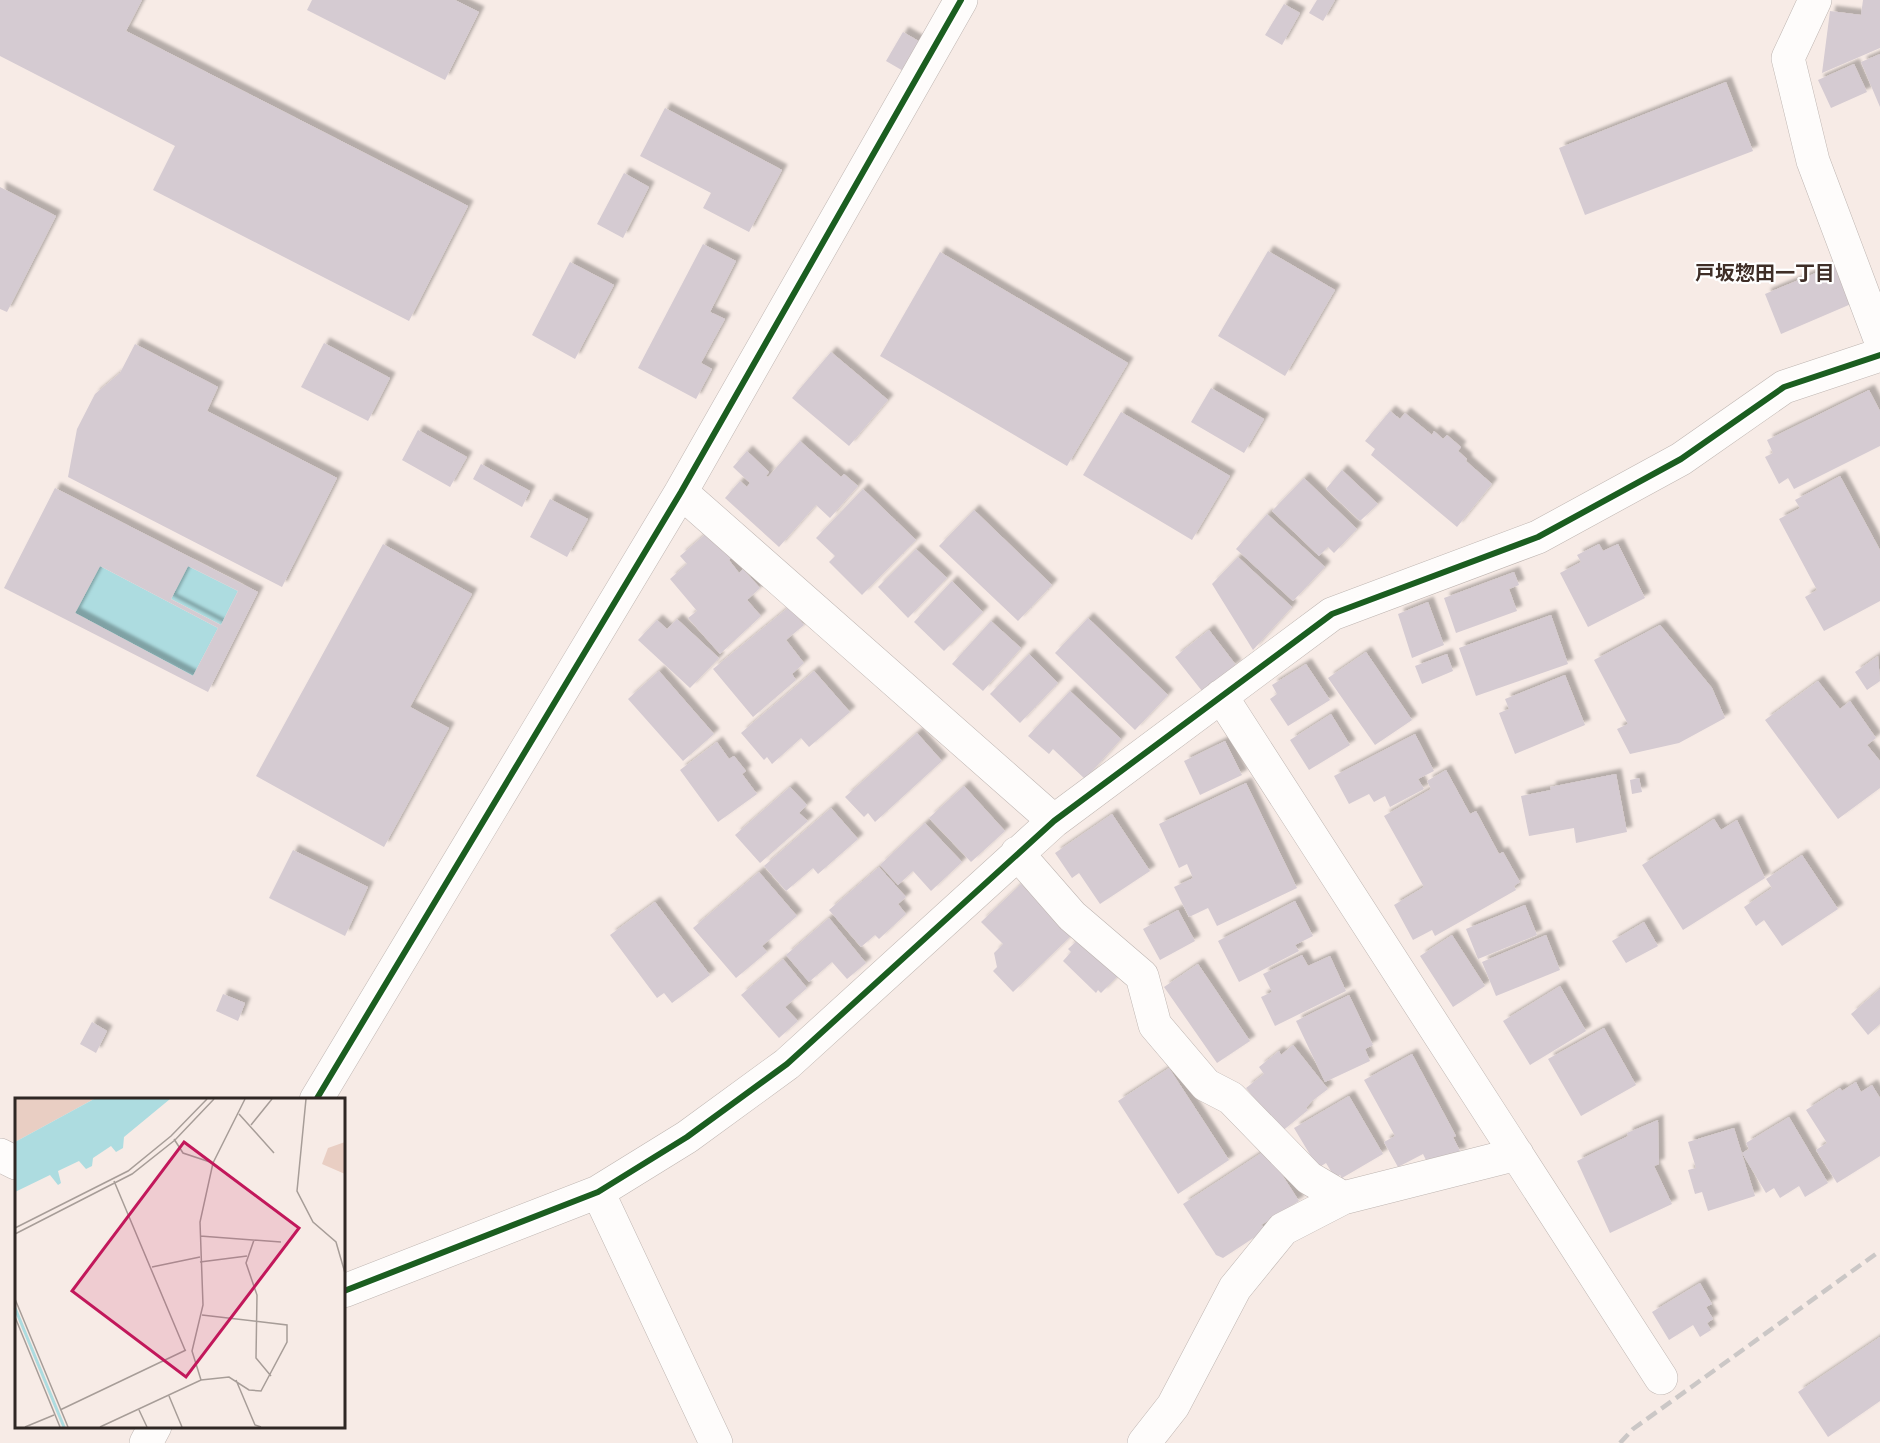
<svg xmlns="http://www.w3.org/2000/svg" width="1880" height="1443" font-family="Signika,'Noto Sans JP',sans-serif">
<defs>
<filter id="shadow"><feDropShadow dx="5.5" dy="-5.5" stdDeviation="1.5" flood-color="#0004"/></filter>
</defs>
<rect width="100%" height="100%" fill="#f7ebe6"/>
<path fill="#addce0" d="M 100,566 L 218,628 L 193,676 L 75,613 Z
M 188,566 L 238,591 L 221,625 L 171,599 Z"/>
<path fill="#d5cbd2" fill-rule="evenodd" filter="url(#shadow)" d="M 0,0 L 142,0 L 126,31 L 468,206 L 409,321 L 153,190 L 175,146 L 0,56 Z
M 312,0 L 455,0 L 479,12 L 445,80 L 307,10 Z
M 1317,0 L 1335,0 L 1323,21 L 1309,13 Z
M 1863,0 L 1880,0 L 1880,48 L 1822,73 L 1830,11 L 1861,15 Z
M 1284,4 L 1300,13 L 1282,45 L 1265,35 Z
M 903,32 L 922,43 L 905,72 L 886,61 Z
M 1880,54 L 1880,107 L 1861,62 Z
M 1854,64 L 1867,92 L 1831,108 L 1818,80 Z
M 1726,82 L 1753,151 L 1585,215 L 1559,148 Z
M 665,108 L 782,170 L 749,232 L 703,208 L 711,193 L 640,156 Z
M 624,173 L 649,187 L 623,238 L 597,224 Z
M 0,187 L 56,216 L 7,312 L 0,309 Z
M 703,244 L 736,261 L 710,312 L 725,319 L 701,363 L 712,369 L 696,399 L 638,368 Z
M 1268,251 L 1335,290 L 1285,376 L 1218,336 Z
M 940,252 L 1128,363 L 1067,466 L 880,356 Z
M 570,262 L 614,285 L 575,359 L 532,335 Z
M 1835,265 L 1851,304 L 1781,334 L 1765,294 Z
M 324,343 L 390,378 L 368,421 L 301,387 Z
M 135,344 L 218,387 L 207,411 L 337,478 L 282,587 L 68,477 L 77,429 L 95,394 L 120,373 Z
M 831,352 L 888,400 L 849,446 L 792,398 Z
M 1211,388 L 1264,419 L 1244,453 L 1191,422 Z
M 1869,390 L 1880,411 L 1880,446 L 1794,489 L 1788,478 L 1779,484 L 1765,457 L 1773,453 L 1767,440 Z
M 1390,411 L 1400,419 L 1405,413 L 1432,435 L 1434,431 L 1443,439 L 1447,435 L 1461,447 L 1458,451 L 1467,459 L 1466,461 L 1492,484 L 1457,527 L 1371,455 L 1375,449 L 1365,441 Z
M 1121,412 L 1230,476 L 1192,540 L 1083,475 Z
M 418,430 L 467,457 L 450,487 L 402,460 Z
M 800,441 L 841,477 L 844,474 L 858,486 L 830,518 L 816,505 L 779,547 L 725,498 L 740,481 L 747,487 L 750,483 L 733,467 L 747,451 L 769,472 L 766,476 L 768,477 Z
M 481,464 L 530,491 L 522,507 L 473,479 Z
M 1342,470 L 1378,504 L 1360,521 L 1326,489 Z
M 1840,476 L 1880,550 L 1880,601 L 1824,631 L 1805,597 L 1817,590 L 1779,519 L 1800,508 L 1795,500 Z
M 1304,478 L 1357,529 L 1334,553 L 1328,547 L 1319,556 L 1272,511 Z
M 55,488 L 258,592 L 208,692 L 4,588 ZM 100,566 L 218,628 L 193,676 L 75,613 ZM 188,566 L 238,591 L 221,625 L 171,599 Z
M 863,489 L 916,540 L 862,595 L 829,562 L 835,556 L 816,538 Z
M 550,499 L 588,519 L 567,557 L 530,537 Z
M 974,510 L 1052,585 L 1018,621 L 939,546 Z
M 1267,514 L 1325,567 L 1293,601 L 1236,549 Z
M 708,532 L 731,558 L 729,560 L 739,573 L 743,569 L 760,588 L 747,600 L 761,616 L 720,654 L 688,618 L 697,611 L 670,579 L 687,564 L 680,556 Z
M 383,544 L 472,594 L 410,707 L 449,728 L 384,847 L 256,776 Z
M 1599,544 L 1603,551 L 1618,544 L 1645,598 L 1588,627 L 1560,573 L 1581,562 L 1577,555 Z
M 916,549 L 947,578 L 908,618 L 878,587 Z
M 1238,557 L 1292,607 L 1253,650 L 1212,584 Z
M 1514,572 L 1519,585 L 1509,589 L 1517,611 L 1456,633 L 1444,598 Z
M 952,581 L 983,612 L 944,651 L 914,622 Z
M 1428,602 L 1444,645 L 1412,658 L 1398,614 Z
M 789,607 L 804,625 L 786,640 L 804,663 L 792,674 L 796,680 L 753,717 L 713,669 Z
M 1551,615 L 1568,664 L 1476,696 L 1459,648 Z
M 1088,618 L 1168,695 L 1135,730 L 1055,653 Z
M 677,619 L 719,658 L 690,688 L 638,640 L 657,620 L 667,629 Z
M 991,621 L 1021,648 L 983,691 L 952,664 Z
M 1660,625 L 1712,688 L 1725,718 L 1679,743 L 1630,754 L 1617,729 L 1628,724 L 1594,660 Z
M 1209,630 L 1236,665 L 1202,691 L 1175,657 Z
M 1366,652 L 1412,720 L 1375,745 L 1328,678 Z
M 1029,654 L 1058,683 L 1020,723 L 990,694 Z
M 1447,654 L 1453,671 L 1422,684 L 1415,666 Z
M 1878,656 L 1880,681 L 1867,690 L 1855,672 Z
M 1306,664 L 1330,700 L 1288,726 L 1270,699 L 1277,694 L 1272,685 Z
M 659,671 L 714,734 L 683,761 L 628,699 Z
M 814,671 L 850,712 L 809,747 L 801,738 L 772,764 L 767,757 L 764,760 L 741,733 Z
M 1565,675 L 1585,725 L 1515,754 L 1499,713 L 1509,709 L 1505,699 Z
M 1818,681 L 1840,709 L 1850,701 L 1876,738 L 1867,745 L 1880,761 L 1880,788 L 1838,819 L 1765,720 Z
M 1070,691 L 1121,739 L 1085,779 L 1053,749 L 1049,754 L 1028,736 Z
M 1331,714 L 1350,745 L 1309,770 L 1290,740 Z
M 917,733 L 942,761 L 875,822 L 868,813 L 864,817 L 845,797 Z
M 1415,734 L 1434,771 L 1418,779 L 1424,789 L 1390,807 L 1385,796 L 1374,802 L 1369,794 L 1349,804 L 1334,776 Z
M 1225,741 L 1242,775 L 1200,795 L 1184,761 Z
M 717,742 L 729,759 L 734,756 L 746,771 L 742,774 L 757,794 L 718,822 L 680,770 Z
M 1446,770 L 1470,814 L 1476,811 L 1499,854 L 1503,852 L 1520,882 L 1514,886 L 1516,890 L 1435,936 L 1432,930 L 1413,940 L 1394,905 L 1424,887 L 1384,816 L 1431,789 L 1427,781 Z
M 1616,774 L 1627,832 L 1576,843 L 1574,828 L 1529,836 L 1521,796 L 1551,790 L 1550,787 Z
M 1639,778 L 1642,792 L 1632,794 L 1630,780 Z
M 1246,783 L 1297,888 L 1217,926 L 1208,908 L 1189,917 L 1174,887 L 1193,878 L 1187,864 L 1179,868 L 1159,824 Z
M 964,786 L 1005,831 L 971,862 L 929,818 Z
M 790,787 L 807,805 L 799,813 L 808,821 L 760,863 L 735,835 Z
M 831,808 L 858,839 L 818,874 L 813,868 L 786,891 L 764,866 Z
M 1112,814 L 1150,871 L 1100,904 L 1079,873 L 1072,878 L 1055,853 Z
M 1714,819 L 1721,830 L 1737,820 L 1765,878 L 1683,930 L 1642,865 Z
M 925,823 L 962,862 L 931,891 L 913,871 L 898,885 L 880,865 Z
M 293,850 L 368,887 L 345,936 L 269,898 Z
M 1802,855 L 1838,909 L 1782,946 L 1764,920 L 1756,926 L 1744,907 L 1772,888 L 1766,879 Z
M 879,867 L 906,897 L 898,904 L 906,914 L 879,939 L 875,935 L 861,947 L 829,910 Z
M 759,872 L 797,916 L 762,946 L 767,952 L 736,978 L 693,928 Z
M 1021,884 L 1071,936 L 1013,992 L 993,971 L 997,967 L 994,953 L 1003,944 L 981,922 Z
M 1295,901 L 1313,936 L 1295,945 L 1299,951 L 1239,982 L 1218,941 Z
M 655,902 L 710,975 L 672,1003 L 664,993 L 657,998 L 610,935 Z
M 1525,905 L 1537,935 L 1478,959 L 1466,929 Z
M 1178,910 L 1195,941 L 1160,960 L 1143,929 Z
M 829,918 L 866,963 L 847,979 L 832,962 L 809,982 L 786,955 Z
M 1644,922 L 1658,946 L 1626,963 L 1612,941 Z
M 1452,935 L 1485,986 L 1453,1007 L 1420,956 Z
M 1546,935 L 1560,970 L 1496,996 L 1482,962 Z
M 1081,937 L 1120,974 L 1101,993 L 1098,990 L 1096,993 L 1063,961 L 1071,952 L 1068,949 Z
M 1302,955 L 1308,966 L 1330,956 L 1346,991 L 1275,1026 L 1261,997 L 1272,992 L 1263,974 Z
M 783,959 L 807,988 L 785,1007 L 798,1021 L 779,1038 L 741,995 Z
M 1198,964 L 1250,1041 L 1217,1063 L 1164,987 Z
M 1560,986 L 1586,1031 L 1530,1065 L 1503,1021 Z
M 1880,989 L 1880,1024 L 1868,1035 L 1851,1014 Z
M 223,994 L 245,1003 L 238,1021 L 216,1011 Z
M 1349,995 L 1373,1045 L 1365,1049 L 1370,1061 L 1325,1082 L 1296,1021 Z
M 92,1022 L 107,1031 L 96,1053 L 80,1044 Z
M 1604,1028 L 1636,1085 L 1581,1116 L 1548,1059 Z
M 1293,1045 L 1328,1089 L 1312,1101 L 1306,1108 L 1308,1110 L 1281,1132 L 1246,1088 L 1264,1074 L 1259,1067 L 1279,1051 L 1281,1055 Z
M 1412,1054 L 1456,1136 L 1453,1137 L 1461,1153 L 1426,1160 L 1423,1154 L 1398,1167 L 1384,1142 L 1395,1136 L 1364,1080 Z
M 1169,1068 L 1229,1160 L 1178,1194 L 1118,1101 Z
M 1856,1082 L 1861,1092 L 1872,1085 L 1880,1098 L 1880,1156 L 1837,1183 L 1816,1150 L 1827,1143 L 1806,1110 L 1840,1088 L 1842,1091 Z
M 1349,1096 L 1383,1154 L 1342,1178 L 1340,1175 L 1335,1178 L 1326,1163 L 1318,1168 L 1294,1128 Z
M 1789,1117 L 1828,1183 L 1805,1197 L 1799,1186 L 1780,1198 L 1774,1188 L 1766,1193 L 1742,1153 L 1749,1149 L 1746,1143 Z
M 1658,1120 L 1659,1164 L 1654,1166 L 1672,1204 L 1610,1233 L 1577,1161 L 1628,1136 L 1627,1133 Z
M 1734,1128 L 1755,1196 L 1708,1211 L 1702,1192 L 1695,1194 L 1688,1170 L 1696,1168 L 1688,1142 Z
M 1266,1150 L 1299,1201 L 1261,1225 L 1267,1229 L 1223,1258 L 1216,1255 L 1183,1204 Z
M 1700,1283 L 1712,1304 L 1706,1307 L 1713,1319 L 1707,1323 L 1711,1330 L 1700,1337 L 1693,1325 L 1669,1340 L 1652,1312 Z
M 1880,1337 L 1880,1401 L 1828,1437 L 1798,1392 Z"/>
<g fill="none" stroke-linecap="round" stroke-linejoin="round">
<g stroke="#beb5b1" stroke-width="34">
<path id="minor" d="M 1815,0 L 1788,58 L 1813,161 L 1880,339
M 681,492 L 1054,821
M 1221,696 L 1661,1378
M 1017,853 L 1072,916 L 1142,976 L 1155,1025 L 1206,1085 L 1231,1098 L 1309,1178 L 1343,1198
M 316,1100 L 681,492 L 961,0
M 0,1155 L 16,1163
M 598,1192 L 716,1443
M 344,1291 L 598,1192 L 687,1137 L 787,1064 L 1054,821 L 1332,614 L 1538,537 L 1681,459 L 1784,387 L 1880,355
M 146,1443 L 155,1426
M 1144,1443 L 1173,1406 L 1235,1288 L 1283,1229 L 1343,1198 L 1517,1154"/>
</g>
<use href="#minor" stroke="#fefcfb" stroke-width="33"/>
<path stroke="#cbc7c6" stroke-width="4.5" stroke-dasharray="12 6" stroke-linecap="butt" d="M 1620,1443 L 1633,1429 L 1880,1251"/>
<g stroke="#fff" stroke-width="10">
<path id="cycleway" d="M 316,1100 L 681,492 L 961,0
M 344,1291 L 598,1192 L 687,1137 L 787,1064 L 1054,821 L 1332,614 L 1538,537 L 1681,459 L 1784,387 L 1880,355"/>
</g>
<use href="#cycleway" stroke="#1b5e20" stroke-width="6"/>
</g>
<g text-anchor="middle" stroke-width="4.5" stroke-linejoin="round" paint-order="stroke">
<g font-size="20" font-weight="bold" fill="#3f2e27" stroke="#fff">
<text x="1765" y="280">戸坂惣田一丁目</text>
</g>
</g>
<g transform="translate(15 1098)">
<rect width="330" height="330" fill="#f7ebe6"/>
<path d="M 0,1 L 79,1 L 0,44 ZM 330,44 L 330,76 L 307,66 L 313,50 Z" fill="#e9cec3"/>
<path d="M 79,1 L 155,1 L 109,39 L 108,50 L 101,54 L 96,48 L 78,60 L 77,68 L 71,71 L 64,63 L 43,73 L 46,85 L 43,87 L 35,77 L 0,94 L 0,44 Z" fill="#addce0"/>
<path fill="none" stroke="#addce0" stroke-width="3" d="M 0,210 L 49,329"/>
<path fill="none" stroke="#a79d98" stroke-width="1.5" d="M 291,1 L 282,93 L 298,124 L 321,144 L 330,175M 224,16 L 259,55M 236,27 L 257,1M 159,41 L 168,55 L 198,65M 99,83 L 170,252M 0,130 L 113,73 L 156,38 L 192,1M 0,136 L 117,76 L 160,42 L 199,1M 185,138 L 266,144M 239,142 L 231,165 L 242,197 L 241,260 L 256,278M 185,164 L 232,158M 137,169 L 185,159M 0,201 L 53,329M 0,219 L 45,329M 186,282 L 177,253 L 188,207 L 185,124 L 198,65 L 230,1M 221,282 L 240,327 L 246,329M 154,298 L 167,329M 45,312 L 171,252M 124,312 L 132,329M 10,329 L 39,317M 85,329 L 186,282 L 214,279 L 234,292 L 246,293 L 272,244 L 272,227 L 187,217"/>
<path fill="#c2185b" fill-opacity="0.15" stroke="#c2185b" stroke-width="3" d="M 169,44 L 284,130 L 171,279 L 57,193 Z"/>
<rect width="330" height="330" fill="none" stroke="#2f2724" stroke-width="3"/>
</g>
</svg>
